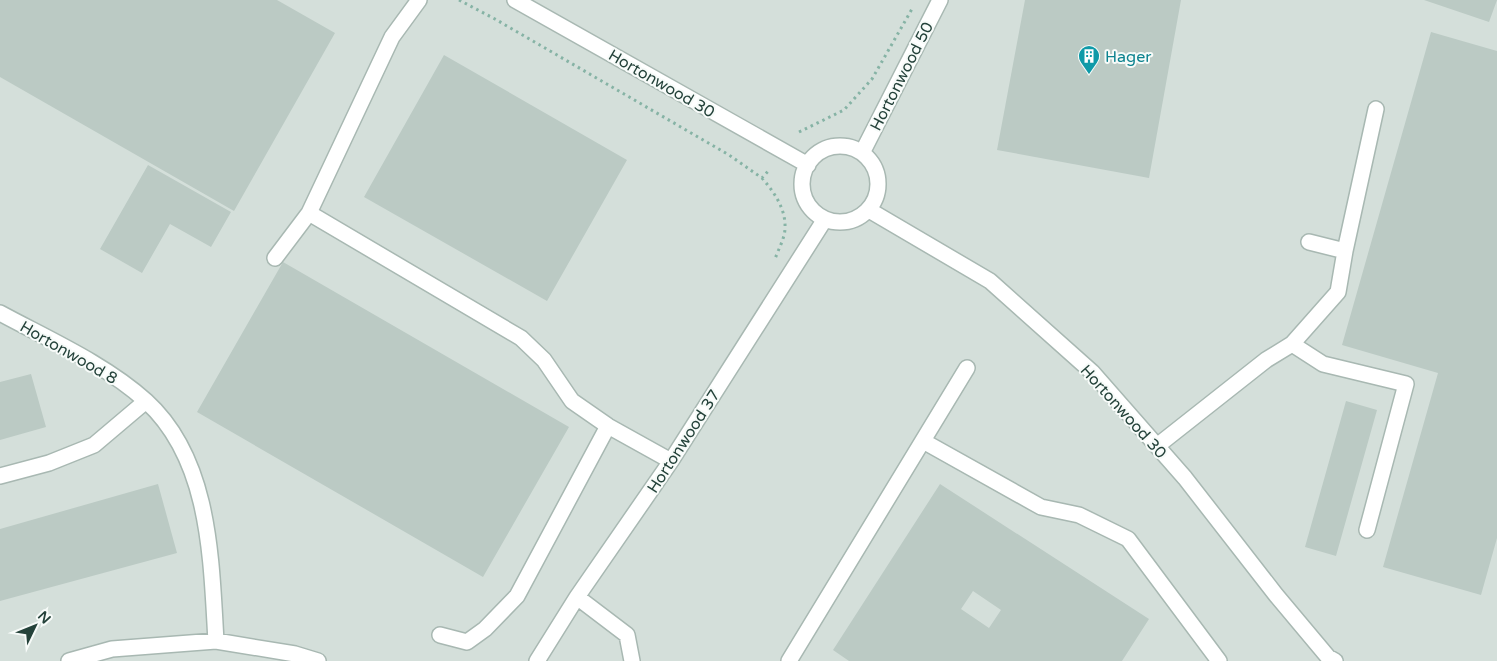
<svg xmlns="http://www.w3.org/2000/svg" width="1497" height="661" font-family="'Varela Round',sans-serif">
<rect width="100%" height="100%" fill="#e6efeb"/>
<path fill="#d4dfda" d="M 0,0 L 1497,0 L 1497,661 L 0,661 Z"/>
<path fill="#bbcac4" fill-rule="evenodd" d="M 0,0 L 277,0 L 335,33 L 234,211 L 0,77 Z
M 1025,0 L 1181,0 L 1149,178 L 997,150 Z
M 1424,0 L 1497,0 L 1489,22 Z
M 1431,32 L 1497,51 L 1497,538 L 1481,595 L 1383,567 L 1438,373 L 1342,345 Z
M 444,55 L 627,160 L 547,301 L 364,197 Z
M 148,165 L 231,212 L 211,247 L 170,224 L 142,273 L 100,249 Z
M 283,262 L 569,427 L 483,577 L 197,412 Z
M 31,374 L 46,427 L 0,440 L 0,382 Z
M 1346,401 L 1377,410 L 1336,556 L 1305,547 Z
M 158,484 L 177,553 L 0,601 L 0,529 Z
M 940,484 L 1149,619 L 1122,661 L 849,661 L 833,650 ZM 973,591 L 1001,610 L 989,628 L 961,609 Z"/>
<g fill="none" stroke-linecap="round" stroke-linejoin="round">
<g stroke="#a8b8b2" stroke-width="18">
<path id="minor" d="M 515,0 L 808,165
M802 184a38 38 0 1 1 76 0a38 38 0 1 1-76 0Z
M 862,153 L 940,0
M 869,210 L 990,281 L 1092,372 L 1185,478 L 1276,595 L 1328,657 L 1335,661
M 309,213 L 392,37 L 419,0
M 1309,242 L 1345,251
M 275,258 L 309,213 L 521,338 L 544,360 L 572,401 L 608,426 L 671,461
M 0,313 C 48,339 105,364 146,401 C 211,460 211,560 216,641
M 1292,344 L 1323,364 L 1406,384 L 1367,530
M 923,441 L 1041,507 L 1079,515 L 1128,539 L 1219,661
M 1157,446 L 1266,360 L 1292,344 L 1338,292 L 1345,251 L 1376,109
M 0,476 L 49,463 L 94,445 L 146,401
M 577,597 L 627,635 L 632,661
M 440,635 L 467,642 L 485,629 L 517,596 L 608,426
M 69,661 L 112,649 L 216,641 L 295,654 L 318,661
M 537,661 L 577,597 L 671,461 L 825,219
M 789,661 L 967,368"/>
</g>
<path stroke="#86b3a5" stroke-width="3" stroke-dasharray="2.5 4" stroke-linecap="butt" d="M 459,0 L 495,19 L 729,155 L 762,178 L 770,169
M 799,132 L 844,110 L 872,79 L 912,9
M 762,178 C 774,192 786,209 785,228 C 785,238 778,250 775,259"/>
<use href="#minor" stroke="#fff" stroke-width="15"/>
</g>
<defs>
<g id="building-pin" transform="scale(1.125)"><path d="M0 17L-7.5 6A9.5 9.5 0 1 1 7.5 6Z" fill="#0f9aa8" stroke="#f7fbf9"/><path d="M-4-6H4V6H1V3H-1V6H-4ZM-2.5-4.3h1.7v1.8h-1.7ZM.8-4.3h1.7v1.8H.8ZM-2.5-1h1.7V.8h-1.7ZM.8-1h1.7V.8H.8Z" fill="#fff"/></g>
</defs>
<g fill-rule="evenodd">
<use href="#building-pin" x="1089" y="56"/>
</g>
<g text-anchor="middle" stroke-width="4" stroke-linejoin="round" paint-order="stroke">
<g font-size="16" fill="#0d838f" stroke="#f7fbf9" text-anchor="start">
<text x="1105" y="62">Hager</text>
</g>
<g font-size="16" fill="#24423a" stroke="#f7fbf9">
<text transform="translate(901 76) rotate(-63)" y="6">Hortonwood 50</text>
<text transform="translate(662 83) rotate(30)" y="6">Hortonwood 30</text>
<text transform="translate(69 352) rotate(30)" y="6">Hortonwood 8</text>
<text transform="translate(1124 411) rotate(48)" y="6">Hortonwood 30</text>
<text transform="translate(683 441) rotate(-57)" y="6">Hortonwood 37</text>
</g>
</g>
<g transform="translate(35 626) rotate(47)" stroke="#f7fbf9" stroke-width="4" paint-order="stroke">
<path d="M0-4L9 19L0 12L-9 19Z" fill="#24423a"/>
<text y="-8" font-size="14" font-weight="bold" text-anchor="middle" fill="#24423a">N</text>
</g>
</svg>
